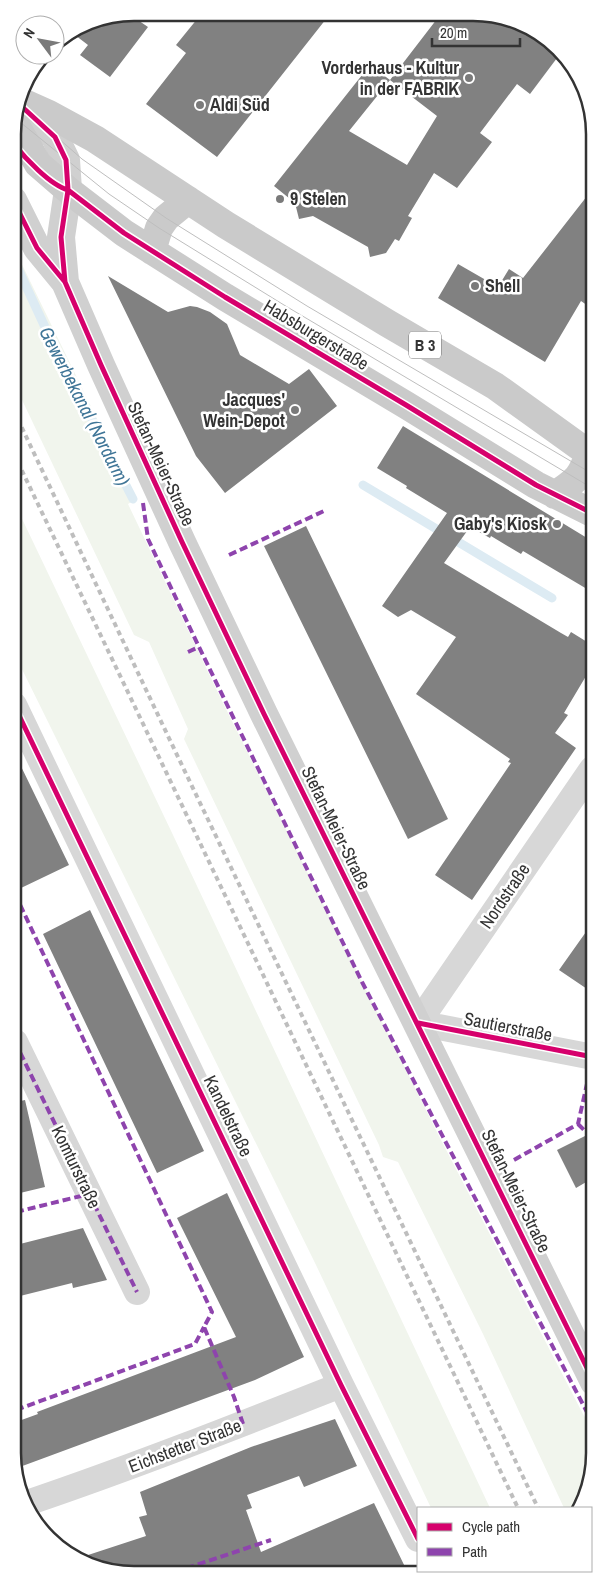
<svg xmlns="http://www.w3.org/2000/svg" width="607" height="1587" font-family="'Archivo Narrow',sans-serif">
<rect width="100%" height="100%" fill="#fff"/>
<path fill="#f1f5ed" d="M 13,246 L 136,499 L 128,504 L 222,701 L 441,1140 L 584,1416 L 594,1425 L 594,1461 L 576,1508 L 564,1508 L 483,1334 L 398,1162 L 383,1157 L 379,1145 L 184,739 L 188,729 L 149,642 L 134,635 L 13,381 Z
M 14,502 L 173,835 L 490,1508 L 431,1508 L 316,1265 L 14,653 Z"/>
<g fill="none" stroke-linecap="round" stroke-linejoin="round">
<path stroke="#ddebf3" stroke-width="9" d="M 13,258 L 51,340 L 133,499
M 363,485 L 552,598"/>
</g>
<path fill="#818181" d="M 202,13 L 330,14 L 217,157 L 146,104 L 186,53 L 176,45 Z
M 129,14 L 148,27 L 110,77 L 80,55 L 88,45 L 71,32 L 88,22 Z
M 440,15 L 496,15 L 553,43 L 560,54 L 530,94 L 517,84 L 480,133 L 492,142 L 457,188 L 434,173 L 408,216 L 412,218 L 399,241 L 395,239 L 386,253 L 370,257 L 368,247 L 313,216 L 299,219 L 295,203 L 274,186 L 370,65 L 390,80 L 349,131 L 407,165 L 437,116 L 390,80 Z
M 591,191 L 591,308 L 581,301 L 545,362 L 438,298 L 458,264 L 498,287 L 509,269 L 523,278 Z
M 108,276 L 168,312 L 190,306 L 197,307 L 210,312 L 227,324 L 240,355 L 289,384 L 309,369 L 337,406 L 225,493 L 196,456 Z
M 403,426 L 592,541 L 592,592 L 523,551 L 521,554 L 491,536 L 490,538 L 470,527 L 444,563 L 561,633 L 568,637 L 571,632 L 592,645 L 592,666 L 564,713 L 568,715 L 555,733 L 576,748 L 472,900 L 435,875 L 511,763 L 508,762 L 510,759 L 416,694 L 456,637 L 411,610 L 398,617 L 382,606 L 447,513 L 406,488 L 407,486 L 377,468 Z
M 306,526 L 448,819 L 408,839 L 264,546 Z
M 15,754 L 69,865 L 21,888 L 15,875 Z
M 90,910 L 204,1151 L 157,1173 L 43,934 Z
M 593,922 L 593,993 L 559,970 Z
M 25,1100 L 45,1187 L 20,1193 L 16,1179 L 16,1102 Z
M 593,1132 L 593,1178 L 576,1188 L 557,1150 Z
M 227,1193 L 304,1357 L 255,1380 L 17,1468 L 16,1422 L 38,1414 L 37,1412 L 236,1337 L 177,1218 Z
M 83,1228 L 107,1280 L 73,1288 L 72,1283 L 16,1297 L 16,1245 Z
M 335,1419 L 357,1466 L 304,1487 L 299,1476 L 247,1495 L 252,1508 L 246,1510 L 261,1552 L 374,1503 L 407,1571 L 111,1572 L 82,1557 L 146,1536 L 139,1517 L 147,1515 L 140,1492 L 251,1447 Z"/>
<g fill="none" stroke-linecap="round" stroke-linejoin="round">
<path stroke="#d7d7d7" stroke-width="26" d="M 14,705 L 341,1385 L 418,1539
M 592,769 L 418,1023 L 593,1057
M 15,1042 L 137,1292
M 27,1503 C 133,1467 237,1426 341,1385"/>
<path stroke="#d0d0d0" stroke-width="28" d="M 19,104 L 55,137 L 66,160 L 68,190 L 61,237 L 65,282 L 101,365 L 182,542 L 264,714 L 594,1382
M 13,200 L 37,248 L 65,282"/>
<path stroke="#cacaca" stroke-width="28" d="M 20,101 L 49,114 L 95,139 L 226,225 L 387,323 L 495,386 L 591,455
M 14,122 L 38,164 L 68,190 L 124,233 L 225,297 L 406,405 L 536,485 L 592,513
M 152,251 L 159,228 L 166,218 L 188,200
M 555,495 C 576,480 580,479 589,454"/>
<path stroke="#bebebe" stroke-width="1" d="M 19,104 L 82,159 L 166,218 L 307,306 L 591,473
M 15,118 L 109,194 L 159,228 L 284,305 L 592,488"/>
<path stroke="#bebebe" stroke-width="4" stroke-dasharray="5 4" stroke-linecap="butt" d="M 14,411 L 167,734 L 538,1508
M 14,454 L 518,1508"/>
<path stroke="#8e44ad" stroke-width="4" stroke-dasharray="8 4" stroke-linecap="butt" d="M 589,427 L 591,429
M 143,503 L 148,539 L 199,647 L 362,982 L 588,1414 L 594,1419
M 229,555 L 324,511
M 188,652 L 199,647
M 15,894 L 212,1312 L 204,1327 L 234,1397 L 243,1424
M 15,1042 L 137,1292
M 578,1124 L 589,1135
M 514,1160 L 578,1124 L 593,1057
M 16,1212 L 89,1194
M 16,1410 L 195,1344 L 204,1327
M 175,1572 L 271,1540"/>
<g stroke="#fff" stroke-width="8">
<path id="cycleway" d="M 19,104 L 55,137 L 66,160 L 68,190 L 61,237 L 65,282 L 101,365 L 182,542 L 264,714 L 594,1382
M 13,143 C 25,158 50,185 68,190 L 124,233 L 225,297 L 406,405 L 536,485 L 592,513
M 13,200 L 37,248 L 65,282
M 14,705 L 341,1385 L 418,1539
M 418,1023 L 593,1057"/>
</g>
<use href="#cycleway" stroke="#d6006c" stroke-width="5"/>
</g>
<g fill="#7a7a7a" stroke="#fff" stroke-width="2">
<circle cx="469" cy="78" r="5"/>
<circle cx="200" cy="105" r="5"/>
<circle cx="280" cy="199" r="5"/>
<circle cx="475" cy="286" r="5"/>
<circle cx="295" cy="410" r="5"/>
<circle cx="557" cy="524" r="5"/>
</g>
<g text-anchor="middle" stroke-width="5" stroke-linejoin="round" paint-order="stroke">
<rect fill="#fff" stroke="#707070" stroke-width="1" x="409" y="331.5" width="32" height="27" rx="4"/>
<g font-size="16" font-weight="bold" fill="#333">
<text x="425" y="351">B 3</text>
</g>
<g font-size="18" font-weight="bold" fill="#333" stroke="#fff" text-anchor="end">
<text x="459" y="74">Vorderhaus - Kultur<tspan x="459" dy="21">in der FABRIK</tspan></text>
<text x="210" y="111" text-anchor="start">Aldi Süd</text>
<text x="290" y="205" text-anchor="start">9 Stelen</text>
<text x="485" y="292" text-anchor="start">Shell</text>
<text x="285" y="406">Jacques'<tspan x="285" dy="21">Wein-Depot</tspan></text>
<text x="547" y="530">Gaby's Kiosk</text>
</g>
<g font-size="18" fill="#333" stroke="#fff">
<text transform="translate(316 335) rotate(31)" y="6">Habsburgerstraße</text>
<text transform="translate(161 464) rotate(65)" y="6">Stefan-Meier-Straße</text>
<text transform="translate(336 828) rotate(64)" y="6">Stefan-Meier-Straße</text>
<text transform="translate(505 896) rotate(-56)" y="6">Nordstraße</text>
<text transform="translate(508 1027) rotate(11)" y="6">Sautierstraße</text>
<text transform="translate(228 1116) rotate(64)" y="6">Kandelstraße</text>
<text transform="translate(76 1167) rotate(64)" y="6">Komturstraße</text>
<text transform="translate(516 1191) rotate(64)" y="6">Stefan-Meier-Straße</text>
<text transform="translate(185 1446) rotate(-21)" y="6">Eichstetter Straße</text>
</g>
<g font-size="19" font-style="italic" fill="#3f7597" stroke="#fff">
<text transform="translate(85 406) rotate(63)" y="7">Gewerbekanal (Nordarm)</text>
</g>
</g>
<path d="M0 0H607V1587H0ZM134 21H473A113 113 0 0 1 586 134V1453A113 113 0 0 1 473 1566H134A113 113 0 0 1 21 1453V134A113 113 0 0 1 134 21Z" fill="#fff" fill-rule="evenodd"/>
<path fill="none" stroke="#333" stroke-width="2.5" d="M134 21H473A113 113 0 0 1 586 134V1453A113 113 0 0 1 473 1566H134A113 113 0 0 1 21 1453V134A113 113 0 0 1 134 21Z"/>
<rect x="417" y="1507" width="175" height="65" fill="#ffffff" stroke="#adadad"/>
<rect x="427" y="1523" width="25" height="8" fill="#d6006c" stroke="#adadad"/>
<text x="462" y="1532" font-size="15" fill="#333333">Cycle path</text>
<rect x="427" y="1548" width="25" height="8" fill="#8e44ad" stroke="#adadad"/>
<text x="462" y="1557" font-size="15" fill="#333333">Path</text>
<g transform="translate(40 40) rotate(302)"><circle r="24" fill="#ffffff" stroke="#adadad"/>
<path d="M0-4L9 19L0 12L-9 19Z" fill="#7a7a7a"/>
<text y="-8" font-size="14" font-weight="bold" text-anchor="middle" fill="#333333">N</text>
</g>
<path d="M432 38v8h88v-8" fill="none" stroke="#333333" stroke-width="2.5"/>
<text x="440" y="38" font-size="15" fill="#333333" stroke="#ffffff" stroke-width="4" paint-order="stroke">20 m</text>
</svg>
